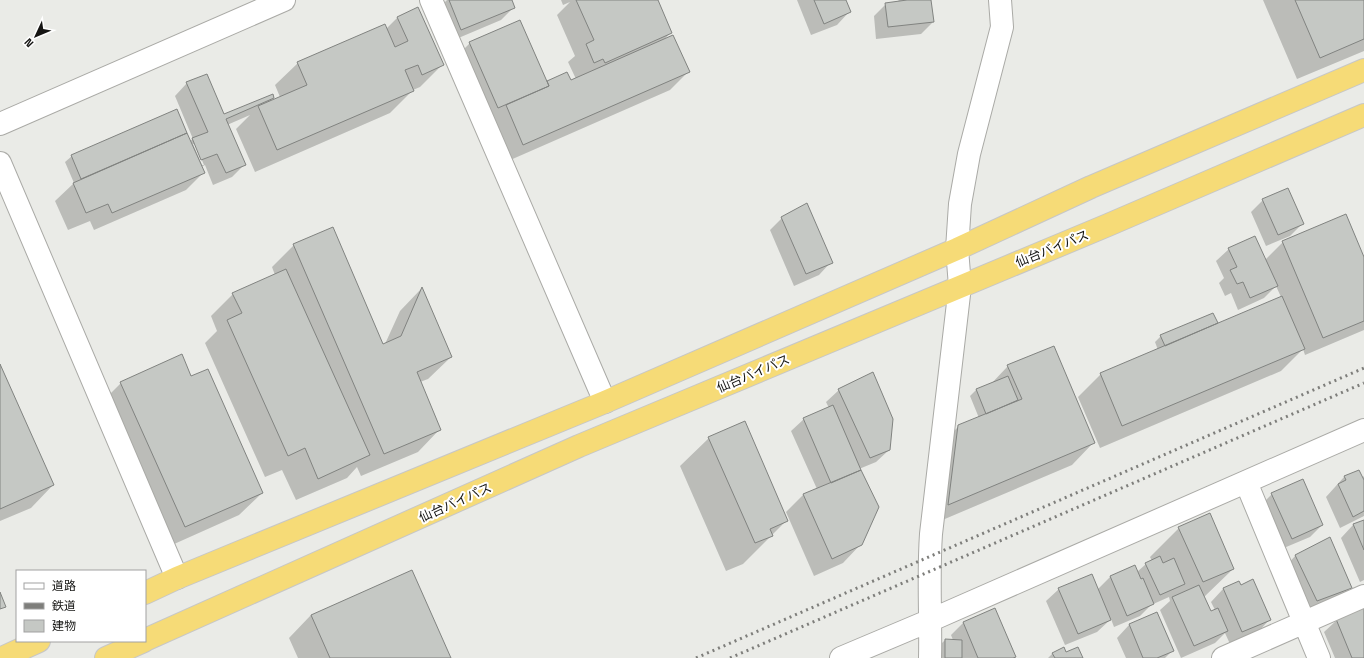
<svg xmlns="http://www.w3.org/2000/svg" width="1364" height="658" font-family="'Space Grotesk','Noto Sans JP',sans-serif">
<rect width="100%" height="100%" fill="#eaebe7"/>
<path fill="#0003" fill-rule="evenodd" d="M 447,0 L 511,0 L 514,7 L 501,20 L 449,42 L 436,11 Z
M 561,0 L 657,0 L 671,32 L 664,40 L 688,72 L 670,90 L 506,162 L 452,61 L 470,43 L 546,82 L 567,73 L 570,81 L 576,79 L 568,62 L 575,56 L 557,15 L 570,2 L 563,5 Z
M 797,0 L 844,0 L 849,12 L 837,25 L 811,35 Z
M 899,0 L 930,0 L 933,22 L 921,34 L 876,39 L 874,16 L 886,4 L 896,3 Z
M 1263,0 L 1364,0 L 1364,51 L 1297,79 Z
M 397,18 L 442,65 L 420,87 L 413,90 L 390,113 L 255,172 L 236,129 L 250,115 L 227,125 L 244,165 L 232,177 L 213,185 L 205,165 L 201,167 L 204,172 L 186,190 L 94,230 L 90,221 L 68,230 L 55,201 L 74,183 L 65,162 L 72,156 L 177,110 L 190,141 L 193,139 L 175,96 L 187,83 L 224,116 L 273,98 L 270,102 L 280,97 L 275,85 L 298,63 L 386,29 ZM 193,144 L 195,144 L 204,165 L 202,165 Z
M 1263,200 L 1302,224 L 1290,236 L 1266,246 L 1251,212 Z
M 782,218 L 831,262 L 819,275 L 794,286 L 770,230 Z
M 1283,242 L 1364,260 L 1364,330 L 1305,355 L 1303,349 L 1281,371 L 1100,448 L 1078,397 L 1101,374 L 1158,350 L 1155,342 L 1161,336 L 1212,314 L 1217,325 L 1281,297 L 1276,286 L 1264,298 L 1238,310 L 1231,293 L 1225,296 L 1219,283 L 1224,278 L 1216,261 L 1229,249 L 1265,260 Z
M 294,245 L 382,345 L 385,344 L 400,311 L 421,289 L 451,357 L 428,379 L 420,382 L 440,429 L 418,452 L 361,476 L 357,467 L 347,478 L 296,500 L 282,470 L 265,477 L 205,343 L 217,331 L 211,316 L 233,294 L 275,275 L 272,267 Z
M 0,366 L 53,485 L 31,508 L 0,521 Z
M 1008,366 L 1094,442 L 1072,465 L 926,527 L 936,449 L 959,426 L 979,418 L 970,396 L 976,390 L 990,385 Z
M 121,383 L 262,493 L 239,515 L 163,549 L 99,405 Z
M 839,390 L 889,450 L 876,462 L 859,469 L 861,544 L 843,563 L 814,576 L 786,512 L 804,494 L 817,489 L 791,431 L 804,419 L 829,408 L 826,402 Z
M 709,438 L 787,520 L 743,564 L 726,571 L 680,466 Z
M 1359,471 L 1362,478 L 1364,476 L 1364,516 L 1340,528 L 1326,497 L 1344,477 Z
M 1272,494 L 1322,525 L 1310,537 L 1279,550 L 1260,506 Z
M 1364,521 L 1364,580 L 1360,582 L 1341,538 L 1353,525 Z
M 1179,528 L 1233,569 L 1204,597 L 1210,612 L 1215,610 L 1211,602 L 1223,589 L 1238,583 L 1270,619 L 1258,632 L 1230,644 L 1225,633 L 1215,643 L 1181,658 L 1160,610 L 1170,601 L 1169,597 L 1151,605 L 1140,616 L 1114,627 L 1111,619 L 1097,632 L 1065,645 L 1046,601 L 1059,589 L 1097,590 L 1110,577 L 1135,566 L 1137,572 L 1146,564 L 1152,561 L 1150,557 Z
M 1296,555 L 1351,588 L 1338,600 L 1305,613 L 1284,568 Z
M 1364,608 L 1364,658 L 1335,658 L 1324,632 L 1337,620 Z
M 1157,613 L 1173,650 L 1165,658 L 1126,658 L 1117,638 L 1129,625 Z
M 311,615 L 450,658 L 298,658 L 289,638 Z
M 963,623 L 1015,656 L 1013,658 L 939,658 L 939,646 L 945,640 L 953,640 L 951,635 Z
M 1053,653 L 1082,658 L 1048,658 Z"/>
<path fill="#c5c8c4" stroke="#818380" d="M 449,0 L 512,0 L 515,8 L 461,30 Z
M 576,0 L 658,0 L 672,33 L 605,63 L 603,59 L 594,63 L 586,44 L 594,40 Z
M 814,0 L 846,0 L 851,12 L 824,24 Z
M 907,0 L 931,0 L 934,22 L 888,27 L 885,3 Z
M 1295,0 L 1364,0 L 1364,39 L 1320,58 Z
M 418,7 L 444,65 L 422,75 L 418,65 L 405,70 L 414,91 L 277,150 L 258,106 L 307,85 L 297,62 L 385,24 L 395,47 L 408,41 L 397,17 Z
M 520,20 L 549,86 L 498,108 L 469,42 Z
M 673,35 L 690,72 L 523,145 L 506,105 L 549,86 L 547,81 L 567,72 L 571,80 Z
M 207,74 L 224,114 L 273,94 L 274,98 L 226,119 L 246,165 L 226,173 L 217,154 L 201,160 L 192,138 L 208,132 L 186,82 Z
M 177,109 L 187,133 L 81,179 L 71,155 Z
M 187,133 L 205,173 L 112,213 L 108,204 L 86,213 L 73,183 Z
M 1288,188 L 1304,224 L 1278,235 L 1262,199 Z
M 807,203 L 833,263 L 806,274 L 781,217 Z
M 1346,214 L 1364,257 L 1364,321 L 1323,338 L 1282,241 Z
M 333,227 L 383,344 L 401,336 L 422,287 L 452,357 L 417,372 L 441,430 L 384,454 L 293,244 Z
M 1255,236 L 1278,286 L 1250,298 L 1243,282 L 1237,284 L 1230,270 L 1237,267 L 1228,248 Z
M 286,269 L 370,455 L 318,479 L 305,448 L 288,456 L 227,320 L 242,313 L 232,293 Z
M 1282,296 L 1305,349 L 1122,426 L 1100,373 Z
M 1213,313 L 1218,323 L 1165,346 L 1160,335 Z
M 1054,346 L 1095,443 L 948,505 L 958,425 L 1022,399 L 1007,365 Z
M 182,354 L 191,376 L 208,369 L 263,493 L 185,527 L 120,382 Z
M 0,364 L 54,485 L 0,509 Z
M 873,372 L 893,419 L 890,450 L 870,458 L 838,389 Z
M 1008,376 L 1018,400 L 986,414 L 976,389 Z
M 833,405 L 861,470 L 831,483 L 803,418 Z
M 745,421 L 788,521 L 770,529 L 773,536 L 755,543 L 708,437 Z
M 861,470 L 879,507 L 862,545 L 832,559 L 803,494 Z
M 1359,470 L 1364,480 L 1364,511 L 1353,517 L 1338,484 L 1346,480 L 1344,476 Z
M 1303,479 L 1323,525 L 1292,539 L 1271,493 Z
M 1210,513 L 1234,569 L 1203,582 L 1178,527 Z
M 1364,520 L 1364,550 L 1353,524 Z
M 1330,537 L 1352,588 L 1317,601 L 1295,555 Z
M 1160,556 L 1163,563 L 1174,558 L 1185,584 L 1160,595 L 1145,563 Z
M 1135,565 L 1141,579 L 1143,578 L 1154,604 L 1127,616 L 1110,576 Z
M 412,570 L 451,658 L 330,658 L 311,615 Z
M 1092,574 L 1111,620 L 1078,634 L 1058,588 Z
M 1253,579 L 1271,620 L 1242,632 L 1223,588 L 1239,581 L 1241,585 Z
M 1199,585 L 1211,611 L 1218,608 L 1228,631 L 1194,646 L 1172,597 Z
M 0,592 L 6,607 L 0,609 Z
M 1364,607 L 1364,658 L 1352,658 L 1336,619 Z
M 995,608 L 1016,657 L 1013,658 L 978,658 L 963,622 Z
M 1157,612 L 1174,651 L 1157,658 L 1143,658 L 1129,624 Z
M 945,639 L 962,640 L 962,658 L 945,658 Z
M 1064,647 L 1066,652 L 1078,647 L 1083,658 L 1055,658 L 1052,653 Z"/>
<g fill="none" stroke-linecap="round" stroke-linejoin="round">
<g stroke="#aaaaa6" stroke-width="24">
<path id="minor" d="M 431,0 L 605,402
M 0,124 L 284,0
M 0,163 L 177,578
M 1246,482 L 1319,658
M 841,658 L 931,620 L 1364,430
M 930,658 C 931,617 928,576 931,534 L 960,286 L 957,249 L 960,204 L 969,154 L 1002,27 L 1000,0
M 1223,658 L 1364,596"/>
</g>
<g stroke="#c7c7c6" stroke-width="24">
<path id="trunk" d="M 145,593 L 177,578 L 605,402 L 957,249 L 1091,187 L 1364,70
M 145,640 L 579,446 L 1108,225 L 1364,115
M 2,658 L 39,641
M 106,658 L 144,641"/>
</g>
<use href="#minor" stroke="#fff" stroke-width="22"/>
<use href="#trunk" stroke="#f6db77" stroke-width="22"/>
<path stroke="#7e7e7b" stroke-width="3" stroke-dasharray="2 4" stroke-linecap="butt" d="M 696,658 L 1364,368
M 730,658 L 1364,383"/>
</g>
<g text-anchor="middle" stroke-width="4" stroke-linejoin="round" paint-order="stroke">
<g font-size="13" fill="#151513" stroke="#fff">
<text transform="translate(1052 248) rotate(-22)" y="5">仙台バイパス</text>
<text transform="translate(753 373) rotate(-23)" y="5">仙台バイパス</text>
<text transform="translate(455 502) rotate(-24)" y="5">仙台バイパス</text>
</g>
</g>
<rect x="16" y="570" width="130" height="72" fill="#ffffff" stroke="#a1a1a1"/>
<rect x="24" y="583" width="20" height="6" fill="#ffffff" stroke="#a1a1a1"/>
<text x="52" y="590" font-size="12" fill="#151513">道路</text>
<rect x="24" y="603" width="20" height="6" fill="#7e7e7b" stroke="#a1a1a1"/>
<text x="52" y="610" font-size="12" fill="#151513">鉄道</text>
<rect x="24" y="620" width="20" height="12" fill="#c5c8c4" stroke="#a1a1a1"/>
<text x="52" y="630" font-size="12" fill="#151513">建物</text>
<g transform="translate(36 36) rotate(226)" stroke="#ffffff" stroke-width="3" paint-order="stroke">
<path d="M0-3L7 15L0 10L-7 15Z" fill="#151513"/>
<text y="-6" font-size="11" font-weight="bold" text-anchor="middle" fill="#151513">N</text>
</g>
</svg>
